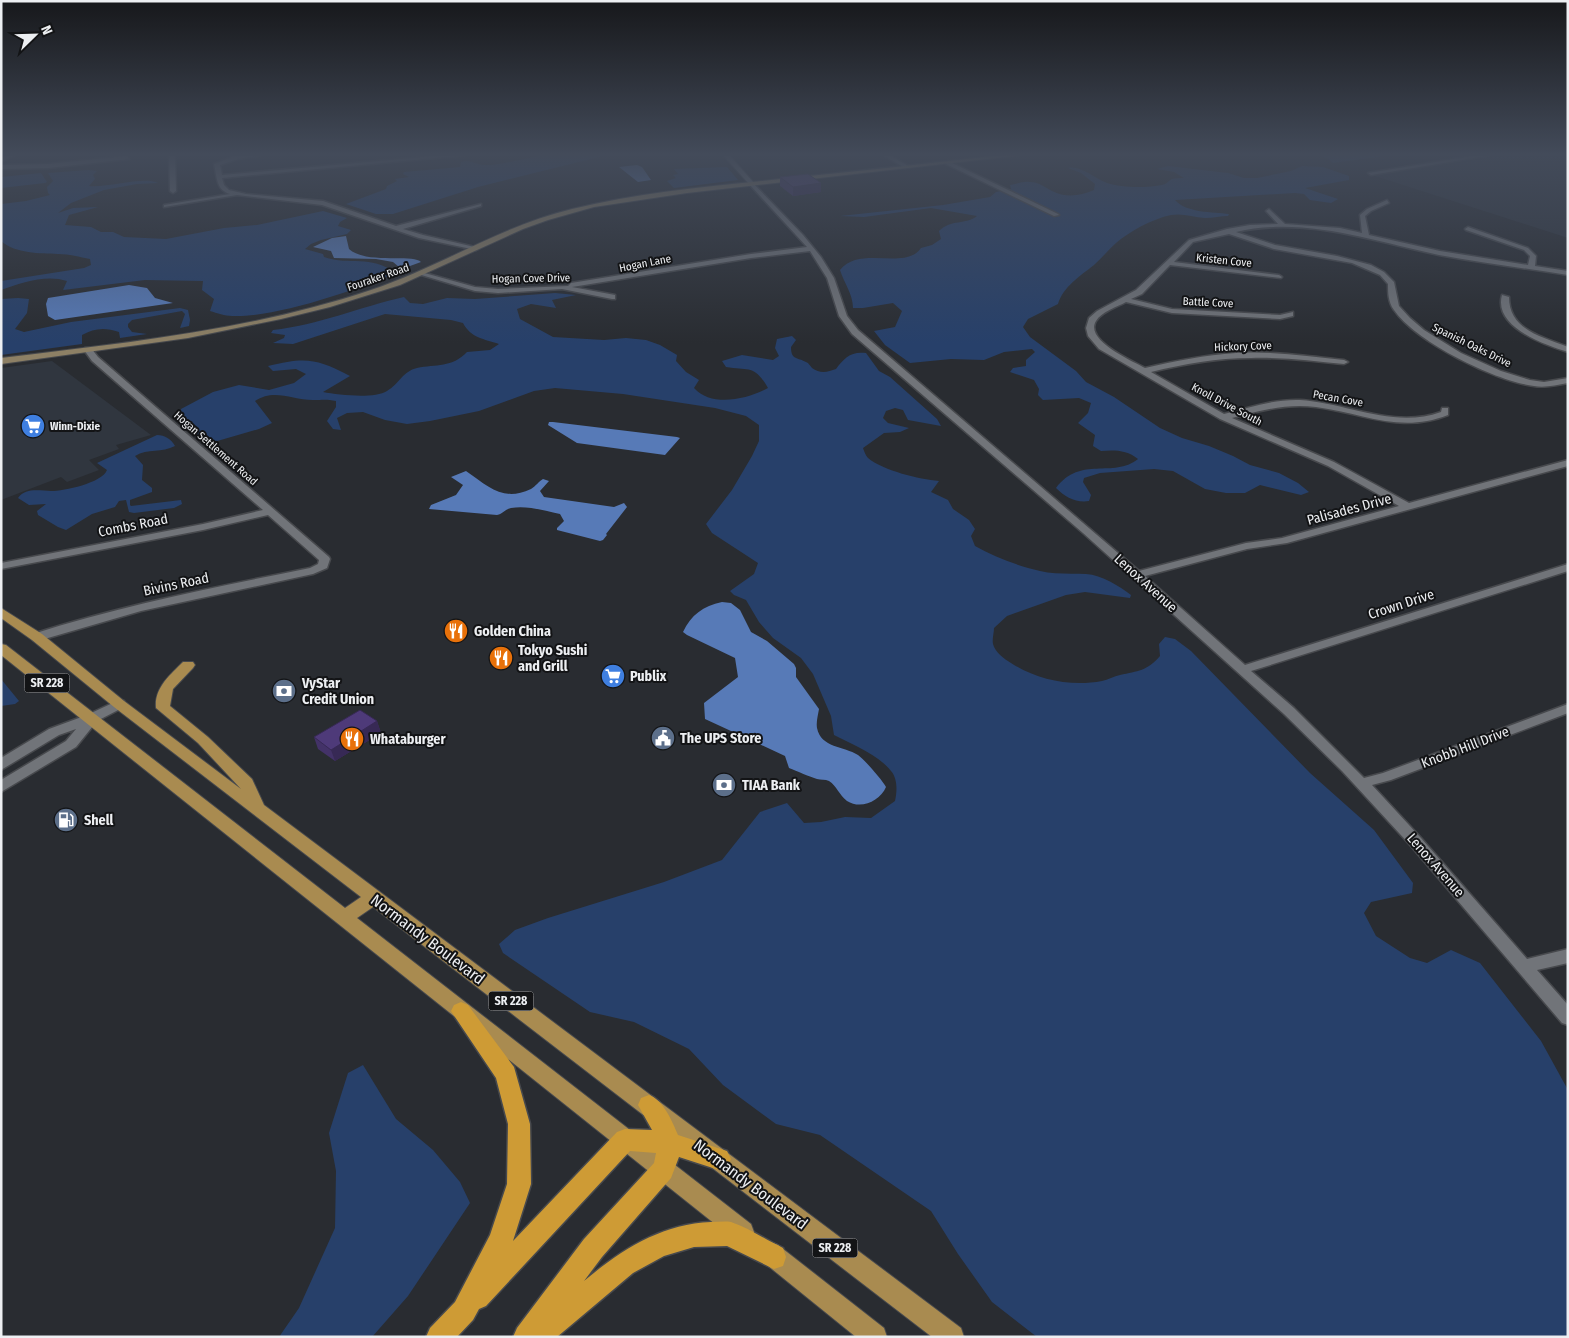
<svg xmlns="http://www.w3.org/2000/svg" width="1569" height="1338" font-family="'Fira Sans Condensed',sans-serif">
<rect width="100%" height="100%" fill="#292c31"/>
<path fill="#30363f" d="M 1510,155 L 1568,155 L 1568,238 L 1372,175 Z
M 52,361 L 151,435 L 116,445 L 119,449 L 89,460 L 99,470 L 67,482 L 61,477 L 1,500 L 1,368 Z"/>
<path fill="#27406a" d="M 542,155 L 607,155 L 478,187 L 393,214 L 376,214 L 346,204 L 386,189 L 387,186 L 397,181 L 395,179 L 409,177 L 403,174 L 404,172 L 460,167 L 461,162 C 470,159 474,164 483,165 C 499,166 525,158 542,155 Z
M 1316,155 L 1392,155 L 1333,163 L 1327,158 Z
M 1168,166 L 1228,173 L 1244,178 L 1257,178 L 1291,171 L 1302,166 L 1323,167 L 1349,176 L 1349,180 L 1305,188 L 1338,199 L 1331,203 L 1310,200 L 1304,194 L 1295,193 L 1175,200 C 1186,213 1213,212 1229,214 L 1228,216 C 1221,216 1213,218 1205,218 C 1193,217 1183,213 1171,215 C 1152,219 1130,231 1116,243 C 1108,250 1102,258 1094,265 C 1080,276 1063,287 1058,304 L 1028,319 L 1023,327 L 1030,337 L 1076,371 L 1086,382 L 1114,397 L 1160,428 L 1182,438 L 1209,446 L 1233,456 L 1250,465 L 1279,473 L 1298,483 L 1309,492 L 1301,495 L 1260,485 L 1245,493 L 1226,493 L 1205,489 L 1173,471 L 1154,469 L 1100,473 L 1084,478 L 1083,482 L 1091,495 L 1089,501 C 1076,503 1065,497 1056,488 C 1081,455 1113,479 1138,459 C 1127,450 1115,450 1101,451 L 1093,446 L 1095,435 L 1078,423 L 1088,413 L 1091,403 L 1079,398 L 1043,400 L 1038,395 L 1039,389 L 1034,380 L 1010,372 L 1013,368 L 1026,366 L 1026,360 L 1035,352 L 1032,349 L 1004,352 L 984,360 L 951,359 L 910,363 L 885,345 L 874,331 L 895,327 L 902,311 L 893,303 L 863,308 L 853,308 C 853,294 844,283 840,270 C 860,245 905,271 921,248 L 932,245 L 941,239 L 939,231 C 951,219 966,225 977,216 L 931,208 L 864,217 L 840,216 L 943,205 L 990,197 L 996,192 L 1011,189 L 1010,185 C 1017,184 1023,181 1030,182 C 1038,182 1045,187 1052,191 C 1066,198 1080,196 1094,190 L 1095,184 L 1081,173 L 1068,168 C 1081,165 1095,179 1107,183 C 1122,188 1147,188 1162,185 C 1167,184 1168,181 1172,179 C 1175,178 1181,178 1184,178 L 1174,172 L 1157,169 Z
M 727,167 L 738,180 L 674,188 L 667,181 L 676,178 L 673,175 L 678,174 L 674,169 Z
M 88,170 L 97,171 L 93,175 L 95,179 L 89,186 C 108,188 144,176 158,183 L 137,184 L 104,190 L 71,203 L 58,213 L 73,208 L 98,207 L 69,215 L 65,225 L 91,227 L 101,232 L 113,232 L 124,237 L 166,239 L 224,228 L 257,225 L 323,211 L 347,218 L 340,222 L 338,226 L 351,230 L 347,234 L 321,240 L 311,244 L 305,249 L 323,254 L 324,257 C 351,266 369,254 396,273 C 357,290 274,318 232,316 C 225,316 217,313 210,311 L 214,299 L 202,290 L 203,281 L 145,280 L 63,290 L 67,281 C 46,274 21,283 1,290 L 1,281 L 84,268 L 91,265 L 90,259 C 80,257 69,254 58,254 C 40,253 16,254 1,241 L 1,204 L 26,201 L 50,195 L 48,193 L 47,187 L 53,181 L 48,173 Z
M 41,173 L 47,182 L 45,183 L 1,188 L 1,177 Z
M 555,293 L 576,295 L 552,300 L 556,308 L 531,304 L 517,309 L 520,319 L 553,337 L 604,340 L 626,338 L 646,340 L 660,345 L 677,355 L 676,361 L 686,372 L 699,380 L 694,388 C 712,408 748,399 768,388 C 754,364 749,371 726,367 L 722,361 L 742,355 L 773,360 L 779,356 L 775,348 L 777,339 L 792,336 L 796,340 L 791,347 C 791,360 797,357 806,362 C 809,363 810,366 812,368 C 820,374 828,372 836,369 C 844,358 851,351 866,353 L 879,371 L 890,377 L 937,419 L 941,426 L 908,420 L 903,410 L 895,408 L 886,411 L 883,418 L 888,423 L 909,428 L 900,432 L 884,433 L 863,448 C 864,451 866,456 868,458 C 884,471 919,479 939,481 L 931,492 L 948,500 L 953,509 L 969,520 L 975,529 L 971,536 L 975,546 C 994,557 1018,566 1040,571 C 1055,575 1071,573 1086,574 C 1102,575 1119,586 1131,595 L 1130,598 L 1085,592 L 1066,595 L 1007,616 L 994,628 C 994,633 992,639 993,644 C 995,652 1004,659 1011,663 C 1037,680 1071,687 1102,681 C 1108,680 1114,676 1120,675 C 1138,671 1147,671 1160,656 L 1159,644 L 1165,637 L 1175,639 L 1191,651 L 1310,773 L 1374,830 L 1413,883 L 1412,893 L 1371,902 L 1364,913 L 1376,936 L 1410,958 L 1427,963 L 1451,950 L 1480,963 L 1541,1041 L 1568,1090 L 1568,1337 L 1037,1337 L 992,1302 L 958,1254 L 931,1211 L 820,1135 L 776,1124 L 723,1085 L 689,1049 L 634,1022 L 590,1012 L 503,953 L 499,944 L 515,930 L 548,918 L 664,882 L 722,860 L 760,812 L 787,803 L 804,823 L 821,822 L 845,817 L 871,818 L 895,801 C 897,792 898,779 891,771 C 880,756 850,743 834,735 L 831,716 L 813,674 L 801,658 L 773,638 L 759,622 L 746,600 L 734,595 L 730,591 L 754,574 L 758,563 L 712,533 L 706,524 L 732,490 L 752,456 L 759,441 L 759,425 L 746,416 L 715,408 L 623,394 L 555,388 L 534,391 L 479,411 L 430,421 L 407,424 L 385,420 L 363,412 L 347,413 L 337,418 L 341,430 L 333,429 L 327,421 L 336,407 L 336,401 C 327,399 322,400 313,400 C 292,400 274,388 255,401 L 272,423 L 259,429 L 207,444 L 180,418 L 181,409 L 213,392 L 239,385 L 269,390 L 294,383 L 306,374 L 296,369 L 273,371 L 268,366 C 305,357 316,358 350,376 L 323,392 C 339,395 374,399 387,391 C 399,384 403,371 417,368 C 436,364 452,368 467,352 L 490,350 L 499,344 C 484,339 471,338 463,323 L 451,320 L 385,314 L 293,344 L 273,343 L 284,338 L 285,335 L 271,333 L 273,330 C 318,325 360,307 404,297 L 410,303 L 423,304 L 447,298 L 475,299 Z
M 18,298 L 29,299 L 27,313 L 15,329 L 24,332 L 71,322 L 180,308 L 188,310 L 190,320 L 189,326 L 180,328 L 185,314 L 182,311 L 132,320 L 128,324 L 128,327 L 132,332 L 147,334 L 120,338 L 119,332 C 105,327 94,328 82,335 L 82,344 L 1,355 L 1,299 Z
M 157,435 C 165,435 171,439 175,446 C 162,453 148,448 135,456 L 143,465 L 142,480 L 152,488 L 152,492 L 130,500 L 130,505 L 131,506 L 181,500 L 182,504 L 174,508 L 134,513 L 129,512 L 126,500 L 119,501 L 115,507 L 92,514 L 66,530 L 58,527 L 38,515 L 37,511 L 46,504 L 29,505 L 18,498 C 26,487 40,491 51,491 C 64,491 102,483 107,470 L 97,463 Z
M 1,679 L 19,701 L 15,704 L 1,706 Z
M 363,1065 L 396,1119 L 433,1150 L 460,1182 L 470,1203 L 408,1296 L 372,1337 L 279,1337 L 299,1308 L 335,1228 L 336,1171 L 329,1133 L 348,1073 Z"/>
<path fill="#577ab7" d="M 637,165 L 642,167 L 651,180 L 638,182 L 619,167 Z
M 346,236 L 349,249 C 367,265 413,253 421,262 L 410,266 L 399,267 L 393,262 L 376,259 L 334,258 L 331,251 L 313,247 L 332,238 Z
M 129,285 L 147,288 L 155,298 L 173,303 L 55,320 L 48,316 L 46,304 L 48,298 Z
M 553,422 L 677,437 L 680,438 L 665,455 L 577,443 L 548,425 L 549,422 Z
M 466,471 C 489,487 503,502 531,489 C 536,486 539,481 543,479 L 549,481 L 540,491 L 544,497 L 614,507 L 624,503 L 627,507 L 606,534 L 607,535 L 603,540 L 600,541 L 557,530 L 557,528 L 564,521 L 560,514 C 545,511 527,505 511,508 C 505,509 503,514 497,515 L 429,509 L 431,505 L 456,495 L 463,485 L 451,477 Z
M 722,602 L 731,603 L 740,610 L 751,632 L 767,641 L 794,664 L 796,668 L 796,677 L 819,709 C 818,715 816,722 817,728 C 821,748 844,746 858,755 C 864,759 883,781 886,787 C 880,801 861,810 847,801 C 839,795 837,786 829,781 C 825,779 821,780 817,779 C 810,777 797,771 789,768 L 785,756 L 705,719 L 704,703 L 738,677 L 735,658 L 687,635 L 683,632 C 691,615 703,606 722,602 Z"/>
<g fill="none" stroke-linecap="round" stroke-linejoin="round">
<g stroke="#47494d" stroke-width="3">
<path id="minor" d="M 8,155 L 15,155 L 1,162 L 1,158 Z
M 169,155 L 175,155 L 176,191 L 173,193 L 170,191 Z
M 237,155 L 261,155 L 238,159 L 220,165 L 222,175 L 445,155 L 467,155 L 222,178 L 224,185 L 229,190 L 246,194 L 323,201 L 396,226 L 481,204 L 481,206 L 403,229 L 423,235 L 479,248 L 476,250 L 419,238 L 322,205 L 237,195 L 164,207 L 164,205 L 230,194 C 216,190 217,177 214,164 Z
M 883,155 L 889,155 L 910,167 L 905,168 Z
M 1478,155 L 1492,155 L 1371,175 L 1368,173 Z
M 127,156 L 129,159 L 48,168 L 1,169 L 1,165 L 48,164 Z
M 948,161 L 1058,214 L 1059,215 L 1054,216 L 946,164 Z
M 752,182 L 803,235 L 821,257 L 834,278 L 847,316 L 858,330 L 1139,571 L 1246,543 L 1282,538 L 1399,506 L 1328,466 L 1220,419 L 1099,349 L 1088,336 L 1086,328 L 1089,318 L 1097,311 L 1136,290 L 1189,240 L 1227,229 L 1250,225 L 1278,224 L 1266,211 L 1269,209 L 1285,224 L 1340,228 L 1362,233 L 1360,215 L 1367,209 L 1387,200 L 1389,203 L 1371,211 L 1365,216 L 1369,235 L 1440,251 L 1528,265 L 1530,256 L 1524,250 L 1466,230 L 1465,229 L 1468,227 L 1528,248 L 1536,256 L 1535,266 L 1568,271 L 1568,275 C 1525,268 1482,263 1439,255 C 1372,241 1304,216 1236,232 L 1275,245 L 1337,256 L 1371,265 L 1384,272 L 1394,282 L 1399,306 L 1410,318 L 1424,330 L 1461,353 L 1501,371 L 1530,380 L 1544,382 L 1568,378 L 1568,383 C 1556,385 1545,388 1534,386 C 1495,381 1416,342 1394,310 C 1388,302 1388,292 1388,284 L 1380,275 L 1352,263 L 1274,249 L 1229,234 L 1193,242 L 1174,262 L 1279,275 L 1282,277 L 1281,278 L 1170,265 L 1142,294 L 1131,299 L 1172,309 L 1280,315 L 1293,312 L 1293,316 L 1280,319 L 1172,313 L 1126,302 C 1117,307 1101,312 1096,321 C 1084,340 1132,361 1145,368 C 1175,361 1205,355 1236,353 C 1272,351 1308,356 1344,360 L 1348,362 L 1344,364 C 1313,361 1282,357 1251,358 C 1217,358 1184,364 1151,372 L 1224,414 C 1249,408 1274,399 1300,400 C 1347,403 1394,429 1441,412 L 1442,408 L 1448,408 L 1448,415 C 1400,434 1363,413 1316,407 C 1286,403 1260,411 1232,418 L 1334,462 L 1409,503 L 1568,460 L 1568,466 L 1287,543 L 1247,549 L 1145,576 L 1245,665 L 1568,564 L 1568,571 L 1251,671 L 1294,708 L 1364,778 L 1383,773 L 1568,704 L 1568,713 L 1391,780 L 1372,785 L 1421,838 L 1527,959 L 1568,949 L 1568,963 L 1537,970 L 1568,1005 L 1568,1025 L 1562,1023 L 1411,846 L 1342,771 L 1284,714 L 1083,533 L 852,334 L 839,316 L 827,278 L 810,251 L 751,258 L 572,287 L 615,295 L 615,299 L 612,299 L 562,289 L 498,293 L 475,291 L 418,274 L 421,272 L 475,287 L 498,289 L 568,286 L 571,283 L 751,254 L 807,247 L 750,185 Z
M 1502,295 L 1509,297 C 1509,330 1542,337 1568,347 L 1568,352 C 1545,345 1493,327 1502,295 Z
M 85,348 L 91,348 L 98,357 L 329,557 L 330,559 L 327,568 L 313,574 L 141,611 L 41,640 L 33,640 L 31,637 L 33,634 C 123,605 216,587 310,568 L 318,564 L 319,560 L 268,515 L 203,530 L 1,569 L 1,563 L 203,524 L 263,510 L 92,361 L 84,350 Z
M 119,700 L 124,701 L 125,704 L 124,707 L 97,721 L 76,747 L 1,792 L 1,780 L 66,741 L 76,729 L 59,735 L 1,770 L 1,758 L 49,729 L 87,715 Z"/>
</g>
<g stroke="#47494d" stroke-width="2">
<path id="tertiary" d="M 723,155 L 729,155 L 754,183 L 754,185 L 750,185 Z"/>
</g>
<g stroke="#47494d" stroke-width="2">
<path id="secondary" d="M 1002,155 L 1022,155 L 687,193 L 594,207 L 548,220 L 523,229 L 400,285 L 330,307 L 281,319 L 188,338 L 1,364 L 1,358 C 125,343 252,330 371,290 C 440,267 501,226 572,209 C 637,193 704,187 771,180 C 848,172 925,164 1002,155 Z"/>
</g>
<g stroke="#47494d" stroke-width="2">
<path id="primary" d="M 1,608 L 42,634 L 124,701 L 241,789 L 198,743 L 156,708 C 154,688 170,675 183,662 L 193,662 L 195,665 L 193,668 L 173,689 L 170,706 L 208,737 L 252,779 L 264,805 L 961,1328 L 964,1337 L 932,1337 L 373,907 L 357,918 L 751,1224 L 754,1232 L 751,1240 L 743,1243 L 735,1240 L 1,655 L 1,644 L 6,645 L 345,908 L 361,897 L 114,707 L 32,640 L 1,618 Z
M 770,1242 L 778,1245 L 884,1328 L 887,1337 L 856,1337 L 762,1261 L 759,1253 L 762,1245 Z"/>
</g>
<g stroke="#47494d" stroke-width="3">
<path id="motorway" d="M 461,1002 L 468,1005 L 514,1067 L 530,1124 L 531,1184 L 513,1241 L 617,1132 L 625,1129 L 652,1130 L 638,1105 L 641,1098 L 649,1095 C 664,1101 672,1121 678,1135 L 727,1151 L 731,1159 L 727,1167 L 719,1170 L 679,1157 L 671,1178 L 602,1257 L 584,1281 C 621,1250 661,1224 711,1222 C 718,1222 725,1221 731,1222 C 749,1228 766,1240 783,1248 L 786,1257 L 783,1266 L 774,1269 L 727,1246 L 694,1247 L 664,1256 L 633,1273 L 557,1337 L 513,1337 L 517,1328 L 584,1239 L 654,1163 L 656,1153 L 630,1151 L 486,1306 L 479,1309 L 473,1320 L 457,1337 L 426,1337 L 430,1328 L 455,1302 L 490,1235 L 507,1184 L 508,1124 L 496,1078 L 451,1011 L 454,1005 Z"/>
</g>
<use href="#minor" fill="#717479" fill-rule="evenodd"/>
<use href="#tertiary" fill="#717479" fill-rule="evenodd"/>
<use href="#secondary" fill="#8d8065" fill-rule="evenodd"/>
<use href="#primary" fill="#a98b50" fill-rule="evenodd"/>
<use href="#motorway" fill="#ce9b35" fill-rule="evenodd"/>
</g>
<path fill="#433268" d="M 780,177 L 821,192 L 793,196 L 780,186 Z
M 377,721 L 381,733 L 335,761 L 318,749 L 314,737 Z"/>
<path fill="#372955" d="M 821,183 L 821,192 L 793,196 L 793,187 Z
M 377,721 L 381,733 L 335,761 L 331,750 Z"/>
<path fill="#4e3a79" stroke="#372955" d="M 808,174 L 821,183 L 793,187 L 780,177 Z
M 360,710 L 377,721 L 331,750 L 314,737 Z"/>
<linearGradient id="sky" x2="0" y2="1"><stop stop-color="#17181b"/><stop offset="0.45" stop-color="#434b5a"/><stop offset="1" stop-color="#434b5a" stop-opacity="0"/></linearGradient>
<rect width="1569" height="343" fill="url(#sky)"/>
<defs>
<g id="supermarket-disc" transform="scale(1.25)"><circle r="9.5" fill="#3f7fe0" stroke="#131416"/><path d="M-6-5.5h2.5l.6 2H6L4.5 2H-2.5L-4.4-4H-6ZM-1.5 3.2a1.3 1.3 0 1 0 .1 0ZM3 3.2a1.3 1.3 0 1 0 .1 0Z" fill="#fff"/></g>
<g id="restaurant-disc" transform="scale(1.25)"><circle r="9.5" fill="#e8710a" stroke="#131416"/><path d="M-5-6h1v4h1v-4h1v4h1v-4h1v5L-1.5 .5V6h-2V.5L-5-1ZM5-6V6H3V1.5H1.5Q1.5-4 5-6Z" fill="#fff"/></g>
<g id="bank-disc" transform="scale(1.25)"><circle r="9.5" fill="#5c6f8a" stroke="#131416"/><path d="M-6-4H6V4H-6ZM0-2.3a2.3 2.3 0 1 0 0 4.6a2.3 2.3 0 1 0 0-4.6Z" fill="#fff"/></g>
<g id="civic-disc" transform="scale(1.25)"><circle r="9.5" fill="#5c6f8a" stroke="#131416"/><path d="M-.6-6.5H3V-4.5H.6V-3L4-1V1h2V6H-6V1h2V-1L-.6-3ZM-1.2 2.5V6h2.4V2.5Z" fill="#fff"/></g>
<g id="fuel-disc" transform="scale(1.25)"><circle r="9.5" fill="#5c6f8a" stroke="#131416"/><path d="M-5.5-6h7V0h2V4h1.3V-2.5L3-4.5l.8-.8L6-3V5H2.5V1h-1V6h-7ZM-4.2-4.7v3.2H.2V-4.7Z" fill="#fff"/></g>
</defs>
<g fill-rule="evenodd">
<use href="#supermarket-disc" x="33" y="426"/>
<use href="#restaurant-disc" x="456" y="631"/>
<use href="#restaurant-disc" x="501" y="658"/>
<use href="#supermarket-disc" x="613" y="676"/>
<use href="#bank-disc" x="284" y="691"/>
<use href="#civic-disc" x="663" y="738"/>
<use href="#restaurant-disc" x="352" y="739"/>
<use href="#bank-disc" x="724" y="785"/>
<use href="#fuel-disc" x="66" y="820"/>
</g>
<g text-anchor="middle" stroke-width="4" stroke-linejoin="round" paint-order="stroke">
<g font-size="11" fill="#edeff2" stroke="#131416">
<text transform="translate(1224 260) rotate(6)" y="4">Kristen Cove</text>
<text transform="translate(645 263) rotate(-11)" y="4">Hogan Lane</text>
<text transform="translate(378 277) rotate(-19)" y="4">Fouraker Road</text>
<text transform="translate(531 278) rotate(-1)" y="4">Hogan Cove Drive</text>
<text transform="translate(1208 302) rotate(3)" y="4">Battle Cove</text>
<text transform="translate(1472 345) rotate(26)" y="4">Spanish Oaks Drive</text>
<text transform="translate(1243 346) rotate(-2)" y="4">Hickory Cove</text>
<text transform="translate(1338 398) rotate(10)" y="4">Pecan Cove</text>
<text transform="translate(1227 404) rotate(28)" y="4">Knoll Drive South</text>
<text transform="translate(216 448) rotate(41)" y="4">Hogan Settlement Road</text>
</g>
<g font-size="11" font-weight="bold" fill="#edeff2" stroke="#131416" text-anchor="start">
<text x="50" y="430">Winn-Dixie</text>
</g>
<g fill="#131416" stroke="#acadb0" stroke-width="1">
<rect x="24.5" y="673.5" width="45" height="19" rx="4"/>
<rect x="488.5" y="991.5" width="45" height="19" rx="4"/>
<rect x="812.5" y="1238.5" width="45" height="19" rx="4"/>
</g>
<g font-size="12" font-weight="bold" fill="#edeff2">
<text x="47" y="687">SR 228</text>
<text x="511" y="1005">SR 228</text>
<text x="835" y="1252">SR 228</text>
</g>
<g font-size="14" fill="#edeff2" stroke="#131416">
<text transform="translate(1349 509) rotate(-15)" y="5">Palisades Drive</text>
<text transform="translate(133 525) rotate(-11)" y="5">Combs Road</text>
<text transform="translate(1146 583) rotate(42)" y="5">Lenox Avenue</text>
<text transform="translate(176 584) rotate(-12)" y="5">Bivins Road</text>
<text transform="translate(1401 604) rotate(-18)" y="5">Crown Drive</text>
<text transform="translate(1465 747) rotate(-21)" y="5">Knobb Hill Drive</text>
<text transform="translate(1436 865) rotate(49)" y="5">Lenox Avenue</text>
</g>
<g font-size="14" font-weight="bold" fill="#edeff2" stroke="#131416" text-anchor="start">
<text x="474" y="636">Golden China</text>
<text x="518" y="655">Tokyo Sushi<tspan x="518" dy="16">and Grill</tspan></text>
<text x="630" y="681">Publix</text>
<text x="302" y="688">VyStar<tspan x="302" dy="16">Credit Union</tspan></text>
<text x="680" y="743">The UPS Store</text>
<text x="370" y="744">Whataburger</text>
<text x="742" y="790">TIAA Bank</text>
<text x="84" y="825">Shell</text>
</g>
<g font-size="16" fill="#edeff2" stroke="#131416">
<text transform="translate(428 939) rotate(37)" y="6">Normandy Boulevard</text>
<text transform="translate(751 1184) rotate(37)" y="6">Normandy Boulevard</text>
</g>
</g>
<rect width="1569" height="1338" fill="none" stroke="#edeff2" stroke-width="5"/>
<g transform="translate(35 35) rotate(67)" stroke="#131416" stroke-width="4" paint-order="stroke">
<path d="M0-4L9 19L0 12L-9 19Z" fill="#edeff2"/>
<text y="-8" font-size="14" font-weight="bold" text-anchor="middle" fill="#edeff2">N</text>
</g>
</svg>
